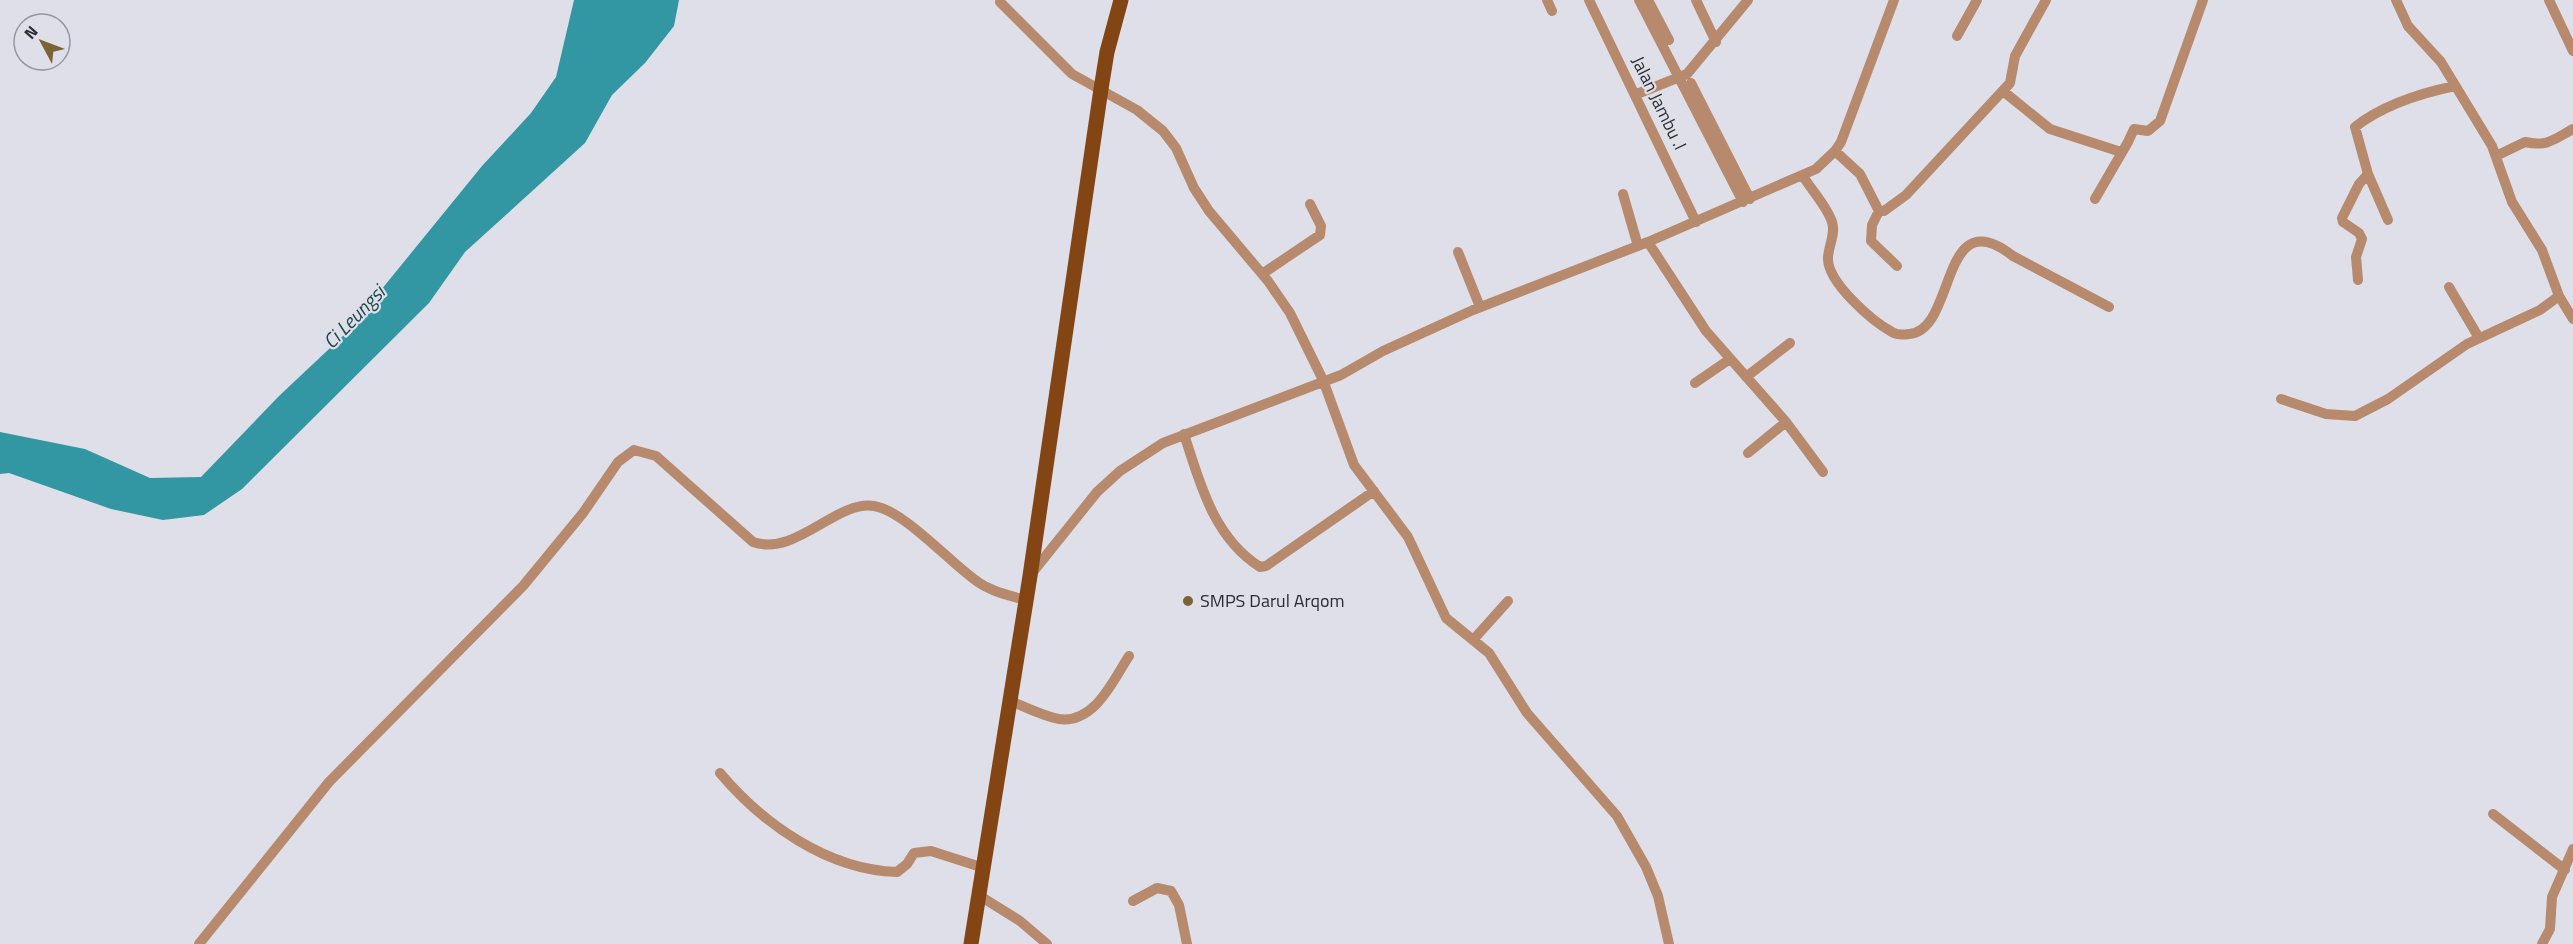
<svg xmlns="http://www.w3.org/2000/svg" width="2573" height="944" font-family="'Titillium Web',sans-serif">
<rect width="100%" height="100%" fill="#dedfe9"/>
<path fill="#3297a2" d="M 574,0 L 679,0 L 674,26 L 645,63 L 612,95 L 585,143 L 465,252 L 429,303 L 242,489 L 204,515 L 163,520 L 111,509 L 9,473 L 0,474 L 0,432 L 85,449 L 150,478 L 201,477 L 279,396 L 346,333 L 482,166 L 531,113 L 556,77 Z"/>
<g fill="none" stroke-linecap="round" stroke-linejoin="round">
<path stroke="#b78a6d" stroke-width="10" d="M 1547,0 L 1552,11
M 1589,0 L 1696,222
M 1639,0 L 1743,202
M 1648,0 L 1669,40
M 1696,0 L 1716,42
M 2396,0 L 2408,26 L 2441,62 L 2492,146 L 2512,202 L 2542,250 L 2559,296 L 2573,319
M 2549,0 L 2573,51
M 1000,2 L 1072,74 L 1137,110 L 1163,131 L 1176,148 L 1194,188 L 1209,211 L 1268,281 L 1290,313 L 1323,380 L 1354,465 L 1408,537 L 1446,618 L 1489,653 L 1527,713 L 1617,816 L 1646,867 L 1658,896 L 1669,944
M 1957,36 L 1977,0
M 1691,83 L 1750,199
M 2003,91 L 2050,129 L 2121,152
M 1637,94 L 1687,74 L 1748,0
M 1835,151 L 1860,174 L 1879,211 L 1884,211 L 1906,195 L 2010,83 L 2015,56 L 2046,0
M 2496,156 L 2525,142 C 2547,147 2553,140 2573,129
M 2368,174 L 2388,220
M 1803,176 C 1812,191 1827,206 1832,222 C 1836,234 1828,247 1828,258 C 1827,282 1872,321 1892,332 C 1897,335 1903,335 1909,334 C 1957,331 1939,198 2013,256 L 2109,307
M 1623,194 L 1638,246
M 2095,199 L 2128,142 L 2134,129 L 2148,131 L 2160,121 L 2203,0
M 1879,211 L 1872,225 L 1871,241 L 1897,266
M 1648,242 L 1706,331 L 1786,422 L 1823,472
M 1458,252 L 1480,307
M 1262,274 L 1320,235 L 1321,226 L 1310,204
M 2358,280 L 2356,257 L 2362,239 L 2359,233 L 2343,222 L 2342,218 L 2359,184 L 2368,174 L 2355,127 C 2383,105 2421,93 2455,86
M 2449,287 L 2479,338
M 1746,377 L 1790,343
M 1695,383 L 1730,359
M 2281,399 L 2326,414 L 2355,416 L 2388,399 L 2467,344 L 2540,310 L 2559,296
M 1184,434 C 1200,483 1213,537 1260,567 L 1266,566 L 1374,491
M 1748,453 L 1786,422
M 1032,573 L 1097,492 L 1120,471 L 1163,443 L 1341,375 L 1383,351 L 1473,310 L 1648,242 L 1816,169 L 1835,151 L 1841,142 L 1894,0
M 1473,640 L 1508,601
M 1010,701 C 1026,707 1043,716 1059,719 C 1095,724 1113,680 1129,656
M 720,773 C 763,824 828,870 897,872 L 907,864 L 914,853 L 931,851 L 984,868
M 2493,814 L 2565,870
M 980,896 L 1020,921 L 1047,944
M 1133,901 L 1157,888 L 1171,891 L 1179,905 L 1187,944
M 199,944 L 329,782 L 523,586 L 583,513 L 618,462 L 634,450 L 656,456 L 753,542 C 796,557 836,500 874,506 C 905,511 950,563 978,582 C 992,592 1009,595 1025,600
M 2542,944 L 2550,929 L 2552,897 L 2573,849"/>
<path stroke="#834514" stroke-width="15" d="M 971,944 L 1030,576 L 1101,89 L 1107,52 L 1121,0"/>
</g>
<circle fill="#7b6334" stroke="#dedfe9" stroke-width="2" cx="1188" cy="601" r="6"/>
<g text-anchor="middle" stroke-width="4.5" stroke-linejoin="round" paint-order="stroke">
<g font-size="18" fill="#2c2c30" stroke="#dedfe9">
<text transform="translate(1659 103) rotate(64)" y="6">Jalan Jambu .I</text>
</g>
<g font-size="18" fill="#2c2c30" stroke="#dedfe9" text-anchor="start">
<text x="1200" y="607">SMPS Darul Arqom</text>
</g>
<g font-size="20" font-style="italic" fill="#1c484d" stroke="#dedfe9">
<text transform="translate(354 317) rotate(-46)" y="7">Ci Leungsi</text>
</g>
</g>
<g transform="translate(42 42) rotate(311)"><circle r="28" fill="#dedfe9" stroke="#97979f" stroke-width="1.5"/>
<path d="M0-4.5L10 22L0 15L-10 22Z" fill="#7b6334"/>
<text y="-9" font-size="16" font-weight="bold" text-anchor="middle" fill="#2c2c30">N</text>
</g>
</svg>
